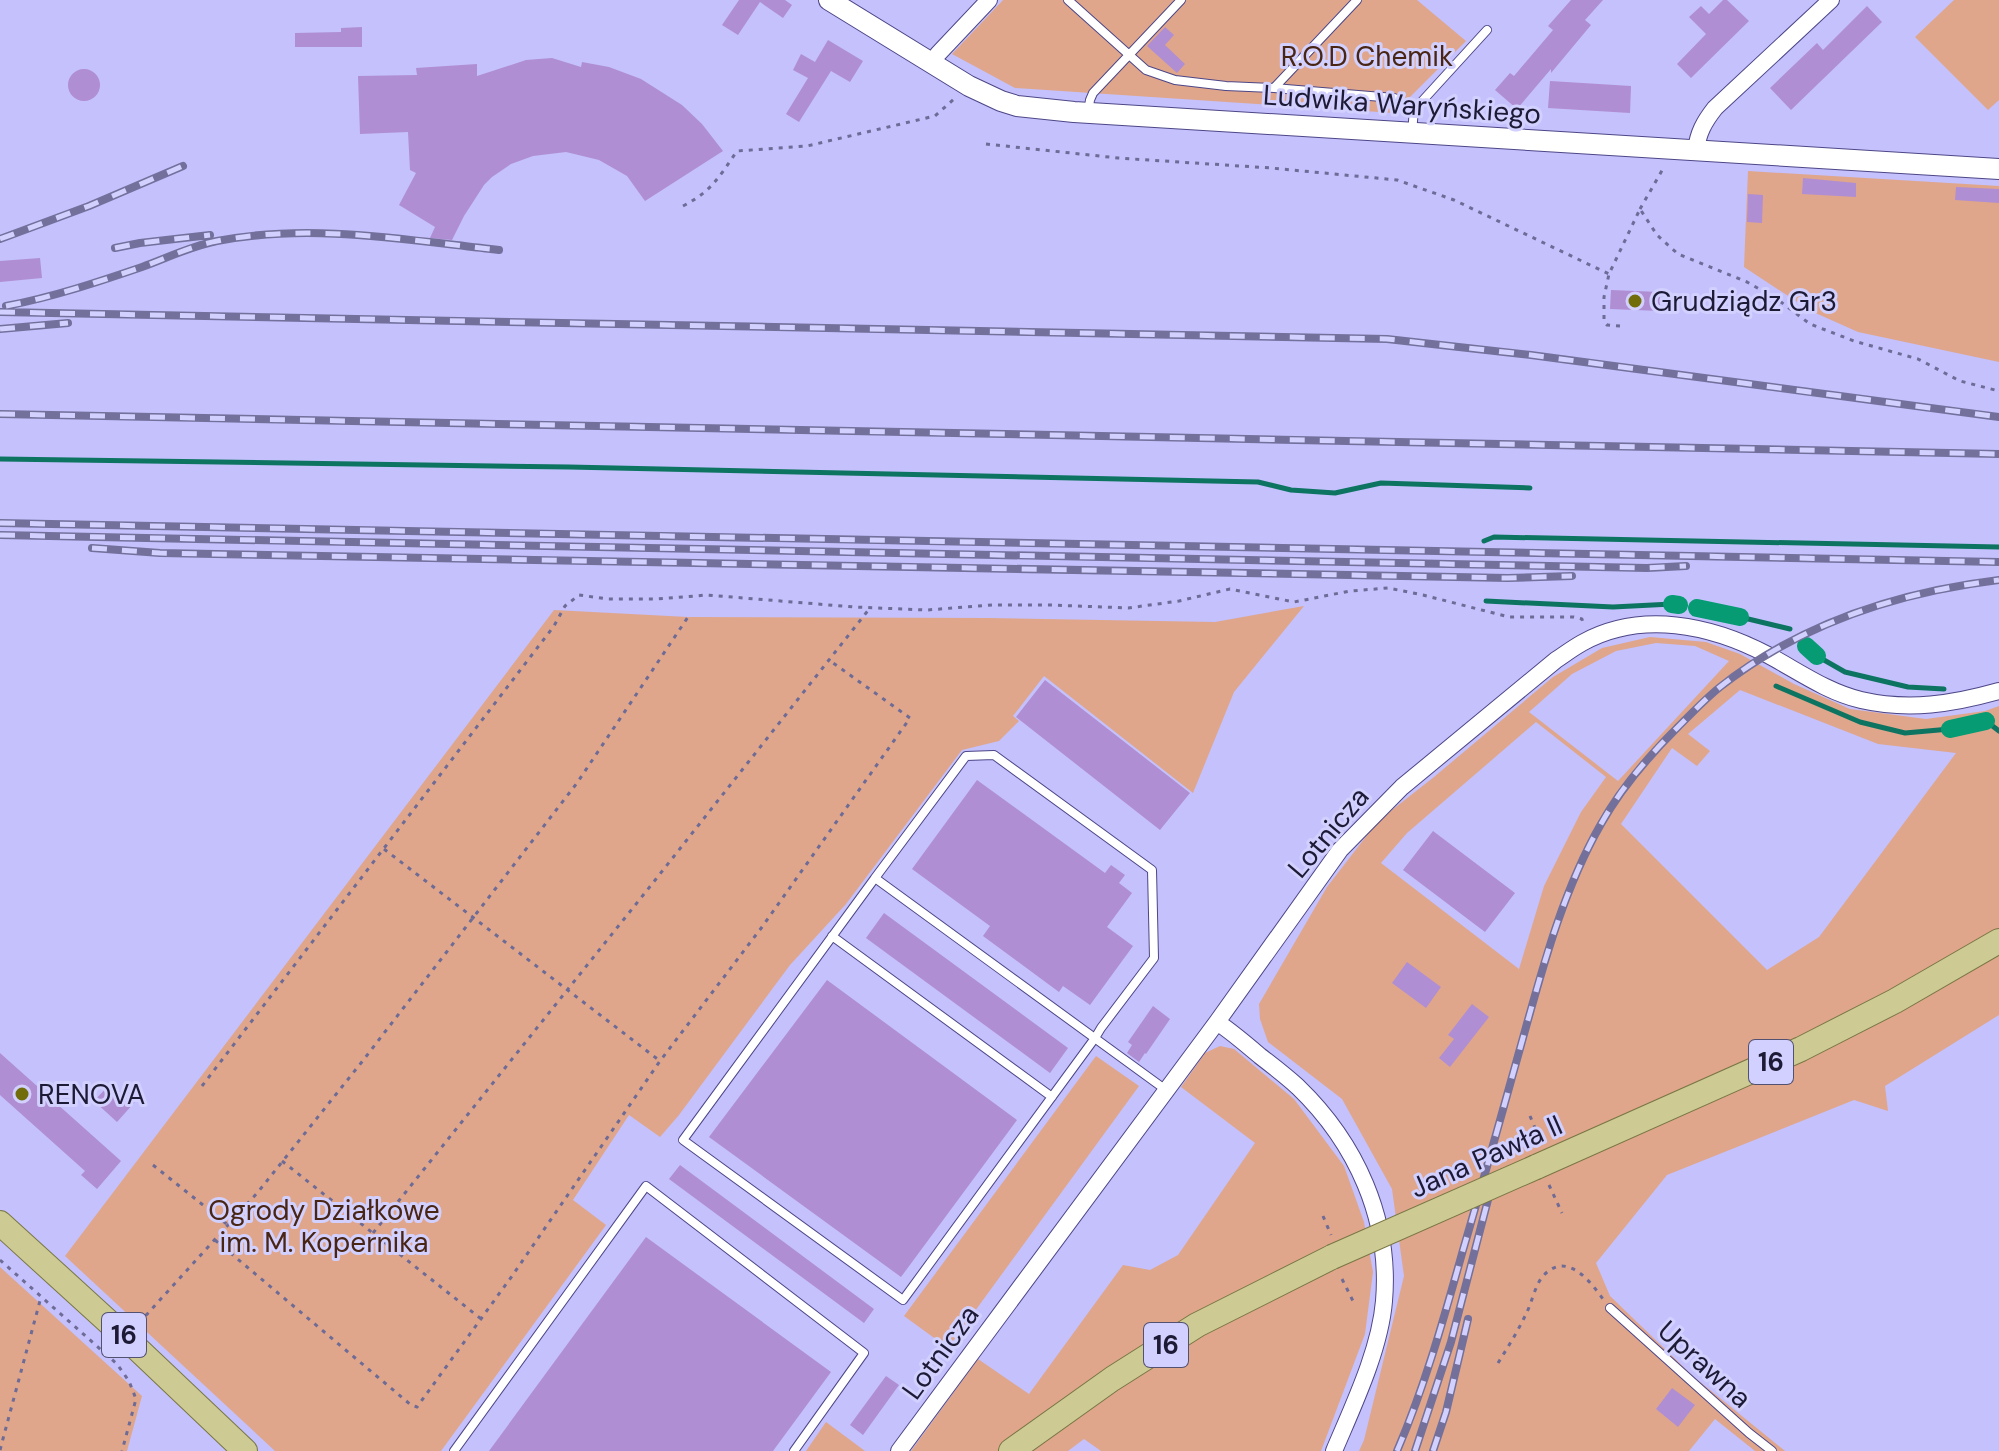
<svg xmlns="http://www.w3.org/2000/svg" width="1999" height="1451" font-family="'DM Sans',sans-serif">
<rect width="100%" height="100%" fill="#c4c1fd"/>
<path fill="#dfa68b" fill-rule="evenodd" d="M 1003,0 L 1417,0 L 1466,41 L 1394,113 L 1015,88 L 952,54 Z
M 1954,0 L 1999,0 L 1999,100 L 1988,110 L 1915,37 Z
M 1748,171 L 1999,186 L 1999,362 L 1858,332 L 1811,311 L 1744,267 Z
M 1304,606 L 1234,692 L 1193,793 L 1044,676 L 1013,716 L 1019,721 L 999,741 L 962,750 L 846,904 L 790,965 L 679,1115 L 660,1137 L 629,1115 L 573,1200 L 606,1225 L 441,1451 L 275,1451 L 65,1256 L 554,610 L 688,617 L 987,618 L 1215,622 Z
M 1650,637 L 1706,642 L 1740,654 L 1794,684 L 1850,709 L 1926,719 L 1985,711 L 1999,706 L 1999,1015 L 1885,1086 L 1888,1111 L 1854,1100 L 1667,1175 L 1596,1263 L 1610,1296 L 1694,1377 L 1785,1451 L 1755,1451 L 1715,1419 L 1689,1451 L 1359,1451 L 1364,1440 L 1404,1276 L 1392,1189 L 1342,1099 L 1268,1042 L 1260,1019 L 1259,1004 L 1327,887 L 1378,821 L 1434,777 L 1553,677 L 1602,648 ZM 1656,643 L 1695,646 L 1729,661 L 1618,781 L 1529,712 L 1572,674 L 1616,651 ZM 1740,690 L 1878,744 L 1956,753 L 1819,937 L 1767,970 L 1621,824 L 1672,748 L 1697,766 L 1710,751 L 1688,734 ZM 1536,722 L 1606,777 L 1581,812 L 1544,886 L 1519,969 L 1381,863 L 1407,833 Z
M 1220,1046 L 1234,1049 L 1294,1099 L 1344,1166 L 1364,1222 L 1373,1272 L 1365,1334 L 1321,1451 L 1101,1451 L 1084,1439 L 1068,1451 L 911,1451 L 978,1359 L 1029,1394 L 1123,1265 L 1150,1270 L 1178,1255 L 1255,1143 L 1181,1087 L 1205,1053 Z
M 1096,1056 L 1139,1086 L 948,1348 L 904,1316 Z
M 0,1267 L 142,1396 L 127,1451 L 0,1451 Z
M 826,1422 L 865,1451 L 806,1451 Z"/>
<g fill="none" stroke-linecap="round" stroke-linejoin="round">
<path stroke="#0d7461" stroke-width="5" d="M 0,459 L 569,467 L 1258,482 L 1291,490 L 1335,493 L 1381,483 L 1530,488
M 1484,541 L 1494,537 L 1999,547
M 1486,601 L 1613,607 L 1672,604
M 1740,617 L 1790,629
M 1817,656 L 1845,672 L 1908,687 L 1944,689
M 1776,686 L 1860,722 L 1905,733 L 1950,729
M 1986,721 L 1999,731"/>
<path stroke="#069b73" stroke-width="18" d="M 1672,604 L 1679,605
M 1697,608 L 1740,617
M 1806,646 L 1817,656
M 1950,729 L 1986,721"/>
</g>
<path fill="#b08ed3" d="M 739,0 L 785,0 L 792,5 L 783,18 L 760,2 L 738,35 L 722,25 Z
M 1571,0 L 1603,0 L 1585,20 L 1591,25 L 1551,73 L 1551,69 L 1517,109 L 1495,90 L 1510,73 L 1514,76 L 1553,30 L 1548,26 Z
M 1723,0 L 1727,0 L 1749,21 L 1691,78 L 1677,64 L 1706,34 L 1689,17 L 1701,6 L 1709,14 Z
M 1867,6 L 1882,22 L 1791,110 L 1770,88 L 1817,43 L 1823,50 Z
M 362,27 L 362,47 L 295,47 L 295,33 L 341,32 L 341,28 Z
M 1165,27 L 1174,35 L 1165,45 L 1185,64 L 1177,73 L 1147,46 Z
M 828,40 L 863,61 L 850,82 L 831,71 L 799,122 L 786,114 L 808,78 L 793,70 L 801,54 L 815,62 Z
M 552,58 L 581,67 L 582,62 L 609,67 L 641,79 L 682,105 L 702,124 L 723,151 L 645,201 L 627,176 L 599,160 L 566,152 L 533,156 L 511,164 L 492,177 L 484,185 L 464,216 L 452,240 L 430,238 L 435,227 L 399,205 L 416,173 L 410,170 L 408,132 L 360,134 L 358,76 L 417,75 L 416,68 L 477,64 L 477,76 L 526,60 Z
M68 85a16 16 0 1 1 32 0a16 16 0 1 1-32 0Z
M 1550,81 L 1631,86 L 1630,113 L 1548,108 Z
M 1803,178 L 1856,183 L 1856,197 L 1802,194 Z
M 1956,187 L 1999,189 L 1999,203 L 1955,200 Z
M 1748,194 L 1763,195 L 1762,223 L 1747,222 Z
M 40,258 L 42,278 L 0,282 L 0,261 Z
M 1611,290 L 1660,292 L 1660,311 L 1610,309 Z
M 1045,680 L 1190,793 L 1160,830 L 1016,717 Z
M 977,780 L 1105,873 L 1111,865 L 1125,875 L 1119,883 L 1132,893 L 1107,927 L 1133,946 L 1090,1005 L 1063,986 L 1059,992 L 983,936 L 990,926 L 912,869 Z
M 1433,831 L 1515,893 L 1485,932 L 1403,870 Z
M 884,913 L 1068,1048 L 1050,1073 L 866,938 Z
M 1407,962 L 1441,987 L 1426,1008 L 1392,983 Z
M 827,980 L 1017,1120 L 901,1277 L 709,1137 Z
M 1472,1004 L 1489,1017 L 1450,1067 L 1439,1058 L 1454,1039 L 1448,1035 Z
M 1153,1006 L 1170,1019 L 1146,1054 L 1145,1053 L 1139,1062 L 1127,1053 L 1132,1045 L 1128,1042 Z
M 0,1053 L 121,1161 L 97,1189 L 81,1175 L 85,1171 L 0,1095 Z
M 111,1083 L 122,1093 L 130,1084 L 142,1094 L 117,1122 L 94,1101 Z
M 680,1165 L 874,1309 L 864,1323 L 669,1179 Z
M 646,1237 L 831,1372 L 773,1451 L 489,1451 Z
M 886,1376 L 899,1385 L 863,1435 L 850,1425 Z
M 1672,1388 L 1695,1405 L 1678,1427 L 1656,1409 Z"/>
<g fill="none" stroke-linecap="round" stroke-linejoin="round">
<g stroke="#4d4687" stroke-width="10">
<path id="service" d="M 1068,0 L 1146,70 L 1175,80 L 1226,86 L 1274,88
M 1357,0 L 1274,88 L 1394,98
M 1088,112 L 1090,100 L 1093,93 L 1181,0
M 1412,132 L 1414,110 L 1487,30
M 875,878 L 966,756 L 994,755 L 1152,870 L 1154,958 L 1101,1028 L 1095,1038 L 903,1300 L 683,1140 L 875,878 L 1166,1090
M 832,936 L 1052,1097
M 1610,1308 L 1749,1433 L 1772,1451
M 454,1451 L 646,1186 L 864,1353 L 794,1451"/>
</g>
<g stroke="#4d4687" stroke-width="18">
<path id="minor" d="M 932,63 L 938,54 L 989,0
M 1696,150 C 1698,133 1704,122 1715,108 L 1831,0
M 1217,1022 C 1232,1032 1246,1044 1260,1056 C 1273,1066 1286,1076 1298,1087 C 1356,1143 1391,1219 1384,1301 C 1380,1350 1353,1406 1334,1451
M 899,1451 L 1217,1022 L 1340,850 L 1402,787 L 1556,660 C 1565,654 1573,648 1582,643 C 1641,610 1711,625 1768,655 C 1798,671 1827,692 1861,700 C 1909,711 1953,704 1999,691"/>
</g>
<g stroke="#4d4687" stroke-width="22">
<path id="tertiary" d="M 829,0 L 969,86 L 1001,101 L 1017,106 L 1074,112 L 1999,169"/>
</g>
<g stroke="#797644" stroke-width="26">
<path id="primary" d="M 1536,1167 L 1801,1049 L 1895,1001 L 1999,941
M 0,1223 L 125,1337 L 245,1451
M 1011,1451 L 1112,1379 L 1197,1325 L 1332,1257"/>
</g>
<path stroke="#6e6b96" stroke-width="3" stroke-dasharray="4 6" stroke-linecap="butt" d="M 986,144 L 1118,158 L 1271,168 L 1397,180 L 1454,200 L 1609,274
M 683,206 C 712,191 719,177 737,151 L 807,146 L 935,116 L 954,99
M 1640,209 L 1664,167
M 1620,326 L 1607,325 L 1604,321 L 1604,297 L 1609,274 L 1640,209 L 1657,235 L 1678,254 L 1747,282 L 1777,299 L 1810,324 L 1854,341 L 1918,359 L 1960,381 L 1999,391
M 384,849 L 660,1061
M 202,1086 L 554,626 L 565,606 L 579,595 L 608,599 L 657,599 L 707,595 L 854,607 L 927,610 L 992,605 L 1052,605 L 1128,608 L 1179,601 L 1230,589 L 1294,602 L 1350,591 L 1388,588 L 1423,595 L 1509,617 L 1574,617 L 1582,619 L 1583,623
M 1530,1116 L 1541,1142
M 282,1161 L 480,1318
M 153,1165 L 228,1225
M 1549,1185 L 1562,1213
M 1323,1216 L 1331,1235
M 373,1233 L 656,879 L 870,608
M 215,1240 L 411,1405 L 417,1407 L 512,1276 L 660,1061 L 762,927 L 910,718 L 829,660
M 0,1260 L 117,1364 L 129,1381 L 136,1399 L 122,1451
M 1342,1279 L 1353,1301
M 139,1323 L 258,1192 L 361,1063 L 577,783 L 688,617
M 1498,1363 C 1508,1347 1518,1331 1526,1314 C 1532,1303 1535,1284 1544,1275 C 1567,1251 1590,1281 1603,1299
M 0,1450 L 41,1297"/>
<use href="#service" stroke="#fff" stroke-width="8"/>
<use href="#minor" stroke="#fff" stroke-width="16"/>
<use href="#tertiary" stroke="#fff" stroke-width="20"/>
<use href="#primary" stroke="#cdca93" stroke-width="24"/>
<g stroke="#73709c" stroke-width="8">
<path id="rail" d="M 0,239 L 89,206 L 183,166
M 115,248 L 140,243 L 210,235
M 6,306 C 53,297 98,282 142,267 C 167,258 191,246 217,241 C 310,223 406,240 499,250
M 0,312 L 1387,339 L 1531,355 L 1999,417
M 0,329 L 68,323
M 0,414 L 1999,454
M 0,523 L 1999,562
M 0,535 L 1647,568 L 1686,566
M 92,548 L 160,553 L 1508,578 L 1572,576
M 1397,1451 C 1425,1386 1444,1318 1463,1250 C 1483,1182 1502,1113 1521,1045 C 1542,970 1562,892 1601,824 C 1621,788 1647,758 1676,729 C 1690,715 1704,700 1720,687 C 1800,624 1899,592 1999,580
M 1415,1451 L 1451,1342 L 1490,1192
M 1433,1451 L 1446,1412 L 1468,1319"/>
</g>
<use href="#rail" stroke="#d2d0fe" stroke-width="5" stroke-dasharray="15" stroke-linecap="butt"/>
<g stroke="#797644" stroke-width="26" stroke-linecap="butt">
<path id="primary-bridge" d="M 1332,1257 L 1536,1167"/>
</g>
<use href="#primary-bridge" stroke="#cdca93" stroke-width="24"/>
</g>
<g fill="#716d0b" stroke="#d2d0fe" stroke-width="3">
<circle cx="1635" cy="301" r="8"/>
<circle cx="22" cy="1094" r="8"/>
</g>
<g text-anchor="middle" stroke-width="6" stroke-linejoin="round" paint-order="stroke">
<g fill="#d2d0fe" stroke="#535172" stroke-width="2">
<rect x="1749" y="1040" width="44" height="44" rx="6"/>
<rect x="102" y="1313" width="44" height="44" rx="6"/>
<rect x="1144" y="1323" width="44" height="44" rx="6"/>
</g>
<g font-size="26" font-weight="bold" fill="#1d1a36">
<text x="1771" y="1071">16</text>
<text x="124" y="1344">16</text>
<text x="1166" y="1354">16</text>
</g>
<g font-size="28" fill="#492513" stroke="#d2d0fe">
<text x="1367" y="66">R.O.D Chemik</text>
<text x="324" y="1220">Ogrody Działkowe<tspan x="324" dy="32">im. M. Kopernika</tspan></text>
</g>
<g font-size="28" fill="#1d1a36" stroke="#d2d0fe">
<text transform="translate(1402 104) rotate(4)" y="10">Ludwika Waryńskiego</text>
<text transform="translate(1328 832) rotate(-50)" y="10">Lotnicza</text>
<text transform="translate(1486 1156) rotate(-24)" y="10">Jana Pawła II</text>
<text transform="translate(940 1352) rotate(-54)" y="10">Lotnicza</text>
<text transform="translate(1705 1364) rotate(42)" y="10">Uprawna</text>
</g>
<g font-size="28" fill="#1d1a36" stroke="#d2d0fe" text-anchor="start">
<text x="1651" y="311">Grudziądz Gr3</text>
<text x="38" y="1104">RENOVA</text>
</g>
</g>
</svg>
